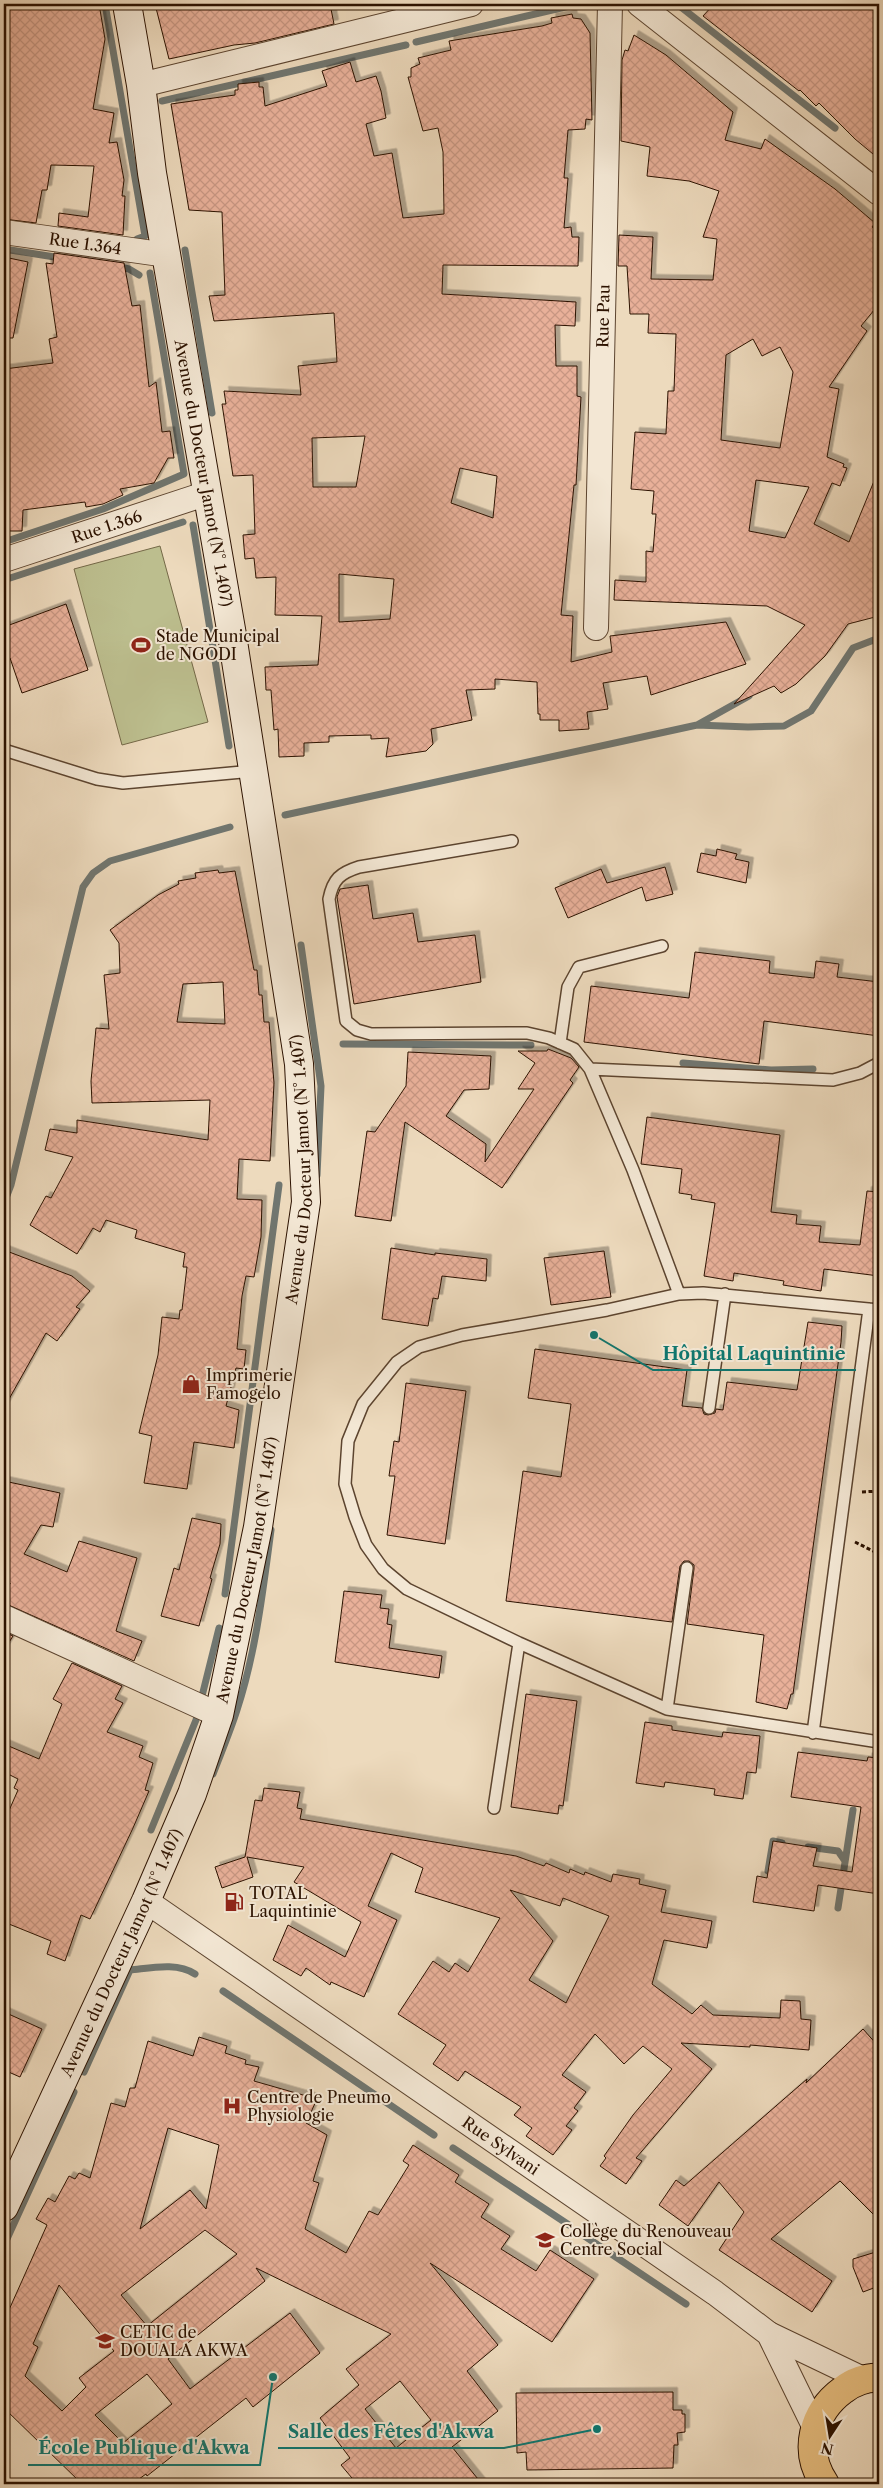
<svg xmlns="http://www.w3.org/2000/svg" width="883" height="2488" font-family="'Libre Caslon Text',serif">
<defs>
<pattern id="building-cross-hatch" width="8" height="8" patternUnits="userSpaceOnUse" patternTransform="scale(1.25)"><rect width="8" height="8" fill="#e8b099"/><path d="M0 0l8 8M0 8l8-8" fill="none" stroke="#c79682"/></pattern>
<filter id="shadow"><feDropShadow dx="4.5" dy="-4.5" stdDeviation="0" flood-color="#0004"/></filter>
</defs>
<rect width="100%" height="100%" fill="#eddabd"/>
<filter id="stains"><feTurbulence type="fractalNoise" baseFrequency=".004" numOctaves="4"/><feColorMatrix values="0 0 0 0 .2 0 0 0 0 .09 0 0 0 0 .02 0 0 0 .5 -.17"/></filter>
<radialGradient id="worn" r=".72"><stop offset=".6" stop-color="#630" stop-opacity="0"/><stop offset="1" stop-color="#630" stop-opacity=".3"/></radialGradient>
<path fill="#bcbe8e" stroke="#746847" d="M 160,546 L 208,722 L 122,745 L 74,569 Z"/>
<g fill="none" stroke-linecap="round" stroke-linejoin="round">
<path stroke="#707670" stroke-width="7" d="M 105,4 L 145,236 L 137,239
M 677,4 L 835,128
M 416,42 L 578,4
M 162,101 L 406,45
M 4,249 L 61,258
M 185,250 L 212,413
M 116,266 L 129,269 L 139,275
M 193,525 L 229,746
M 4,542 L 103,509 L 184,474 L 150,273
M 4,580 L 183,522
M 697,725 L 749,696
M 285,815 L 697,725 L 748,727 L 784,726 L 811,711 L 853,648 L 879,638
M 301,945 L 321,1086 L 317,1175
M 343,1044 L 531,1045
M 683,1063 L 771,1070 L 813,1069
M 4,1203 L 11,1185 L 83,887 L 93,873 L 110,861 L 230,827
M 225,1594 L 279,1185
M 213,1774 C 221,1753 230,1732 237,1710 C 256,1652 263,1590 271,1530
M 151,1830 L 196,1720 L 219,1628
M 808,1847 L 838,1851 L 845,1861
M 768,1871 L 773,1841 L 782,1843
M 838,1908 L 853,1810
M 223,1991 L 434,2135
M 84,2072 L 130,1970 C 151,1968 177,1962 195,1974
M 453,2148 L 569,2225
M 583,2235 L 686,2304
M 6,2241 L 74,2092"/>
</g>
<path fill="url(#building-cross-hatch)" stroke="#2c1200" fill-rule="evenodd" filter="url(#shadow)" d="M 11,4 L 99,4 L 105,39 L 93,109 L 114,113 L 109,143 L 117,142 L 124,180 L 122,196 L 125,196 L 123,235 L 58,226 L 59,213 L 88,217 L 94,166 L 51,165 L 47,190 L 42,190 L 36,223 L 4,219 L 4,116 L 8,90 L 4,89 L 4,10 L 9,11 Z
M 155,4 L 330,4 L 334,24 L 255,43 L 234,45 L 169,59 Z
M 714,4 L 879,4 L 879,159 L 855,139 L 819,103 L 816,106 L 800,90 L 799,91 L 703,16 Z
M 572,14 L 573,18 L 581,19 L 590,33 L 592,120 L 586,119 L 585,129 L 568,130 L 564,178 L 568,178 L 564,228 L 571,227 L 572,237 L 579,237 L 578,266 L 443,265 L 442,294 L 576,302 L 575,326 L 555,325 L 556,366 L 577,366 L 577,396 L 581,397 L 576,485 L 574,485 L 561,615 L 573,616 L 571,662 L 612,652 L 610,636 L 726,622 L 746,664 L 651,695 L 647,676 L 603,683 L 608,709 L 587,712 L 589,729 L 559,731 L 559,720 L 540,720 L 540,714 L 538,714 L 537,682 L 495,679 L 495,689 L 466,690 L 472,720 L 431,729 L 433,744 L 426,751 L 386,757 L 389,738 L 371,739 L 371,735 L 329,736 L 329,742 L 304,743 L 304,756 L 279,757 L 278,729 L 274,730 L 271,690 L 266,690 L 265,667 L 318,665 L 322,616 L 275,615 L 276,577 L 256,578 L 254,558 L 245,559 L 243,535 L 255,534 L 253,475 L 233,476 L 222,404 L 226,404 L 224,391 L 301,395 L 298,366 L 337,362 L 334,313 L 214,321 L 209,296 L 225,295 L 222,212 L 189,210 L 171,104 L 235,95 L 235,90 L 238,90 L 238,84 L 259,82 L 259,87 L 263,87 L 265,106 L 327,86 L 322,71 L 350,62 L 356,82 L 376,76 L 381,91 L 386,118 L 366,124 L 374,156 L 392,153 L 403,218 L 444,214 L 443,152 L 438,128 L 423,131 L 408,77 L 411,77 L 411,68 L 420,64 L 418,58 L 451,50 L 449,41 L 542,26 L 552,23 L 551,18 ZM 365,436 L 356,487 L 313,487 L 312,438 ZM 460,468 L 497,476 L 493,518 L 451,503 ZM 339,574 L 394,579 L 390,619 L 339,622 Z
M 634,35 L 666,55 L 733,112 L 725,140 L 761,149 L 765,139 L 835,189 L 875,223 L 872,227 L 879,232 L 879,304 L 861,326 L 867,331 L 829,387 L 839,389 L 827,457 L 844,464 L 843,467 L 847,468 L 840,486 L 832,483 L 814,524 L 849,542 L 879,469 L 879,616 L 848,624 L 825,656 L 796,684 L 781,693 L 774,686 L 734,704 L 805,625 L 767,606 L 614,600 L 615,580 L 646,582 L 646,551 L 653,552 L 656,514 L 652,514 L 654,491 L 631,489 L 635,432 L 666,434 L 668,391 L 674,391 L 676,334 L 648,333 L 649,314 L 630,314 L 627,266 L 618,266 L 619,235 L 653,237 L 651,279 L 713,280 L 717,239 L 703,237 L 719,191 L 689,181 L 647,176 L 650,147 L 621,141 L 622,60 L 625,50 L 628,51 ZM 753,339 L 762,356 L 780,347 L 793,372 L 780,448 L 721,440 L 726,355 ZM 756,480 L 809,487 L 785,538 L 749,531 Z
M 54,253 L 124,263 L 132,306 L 140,305 L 149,387 L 156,382 L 162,432 L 170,431 L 174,458 L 168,458 L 154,483 L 120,489 L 123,495 L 103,504 L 86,507 L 85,502 L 23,510 L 22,531 L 4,531 L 4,369 L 53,363 L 49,339 L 57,337 L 46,263 L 53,264 Z
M 4,257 L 28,262 L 13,338 L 4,338 Z
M 66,604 L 88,670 L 22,693 L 10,658 L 4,660 L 4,627 Z
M 717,849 L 737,854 L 735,859 L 749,862 L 746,883 L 697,872 L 701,853 L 716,856 Z
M 665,867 L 673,894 L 646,901 L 642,887 L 568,918 L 555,888 L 601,869 L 607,883 Z
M 218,870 L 219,873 L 235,871 L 254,970 L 257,970 L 259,995 L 262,995 L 264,1022 L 269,1022 L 274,1083 L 270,1161 L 239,1159 L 237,1199 L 262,1200 L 261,1237 L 254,1277 L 246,1276 L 242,1296 L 237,1349 L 246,1350 L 244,1369 L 236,1368 L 226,1406 L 239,1410 L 234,1448 L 194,1442 L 187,1489 L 144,1483 L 152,1436 L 139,1433 L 158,1355 L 162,1317 L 179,1319 L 180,1310 L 182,1310 L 187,1267 L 183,1267 L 185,1253 L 135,1238 L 137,1230 L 106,1220 L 100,1232 L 93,1228 L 77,1254 L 30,1225 L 46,1196 L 51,1198 L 73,1157 L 45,1150 L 50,1129 L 77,1133 L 77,1120 L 208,1140 L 210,1100 L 92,1103 L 91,1081 L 96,1028 L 109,1029 L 104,975 L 120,973 L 119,943 L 110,930 L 158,895 L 179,884 L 178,881 L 196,878 L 195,873 ZM 223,982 L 225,1024 L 177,1022 L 183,984 Z
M 368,885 L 373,919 L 413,913 L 418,942 L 475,935 L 481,982 L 354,1004 L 337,897 L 340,889 Z
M 695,952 L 770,961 L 769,973 L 814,978 L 816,961 L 839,964 L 837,977 L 879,982 L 879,1036 L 764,1021 L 759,1064 L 584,1042 L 591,986 L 689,998 Z
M 548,1049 L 571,1058 L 579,1067 L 570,1080 L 573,1083 L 502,1188 L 405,1122 L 391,1221 L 355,1216 L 367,1131 L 375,1132 L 406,1086 L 408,1052 L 491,1056 L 489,1089 L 464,1090 L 446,1116 L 486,1144 L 485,1162 L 534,1089 L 518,1089 L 535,1063 L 518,1051 L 547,1051 Z
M 647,1117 L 780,1135 L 771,1212 L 797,1215 L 796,1224 L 821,1226 L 819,1242 L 860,1245 L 867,1191 L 879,1192 L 879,1276 L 824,1269 L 821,1291 L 783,1285 L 784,1281 L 734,1273 L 733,1281 L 704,1276 L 715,1203 L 691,1199 L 692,1195 L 679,1193 L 682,1169 L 641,1164 Z
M 391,1248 L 435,1255 L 435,1253 L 487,1259 L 486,1281 L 442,1276 L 438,1299 L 433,1298 L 428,1326 L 382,1319 Z
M 4,1250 L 72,1276 L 90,1291 L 76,1307 L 80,1309 L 57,1341 L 46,1333 L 4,1408 Z
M 604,1251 L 611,1297 L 551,1305 L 544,1258 Z
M 808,1322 L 842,1326 L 841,1342 L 793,1694 L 791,1694 L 787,1709 L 756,1702 L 764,1635 L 687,1624 L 694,1569 L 694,1565 L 689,1561 L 684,1561 L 680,1566 L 672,1622 L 506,1601 L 523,1471 L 561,1477 L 571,1404 L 528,1398 L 535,1349 L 687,1370 L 682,1406 L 702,1408 L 704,1414 L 708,1415 L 715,1413 L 716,1409 L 723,1410 L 727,1382 L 797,1390 Z
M 406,1383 L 466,1391 L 445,1544 L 387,1535 L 395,1476 L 389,1476 L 394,1441 L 399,1442 Z
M 4,1481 L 60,1493 L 53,1527 L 41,1525 L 24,1554 L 67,1572 L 79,1541 L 137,1558 L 116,1631 L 142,1641 L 134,1661 L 4,1603 L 10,1583 L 4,1592 Z
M 192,1518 L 221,1524 L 220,1544 L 210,1578 L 212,1579 L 199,1626 L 161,1616 L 174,1568 L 179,1570 Z
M 344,1591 L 382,1595 L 380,1608 L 389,1609 L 387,1624 L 392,1625 L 389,1648 L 442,1656 L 439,1678 L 335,1662 Z
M 4,1632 L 13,1636 L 4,1650 Z
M 72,1663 L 122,1686 L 115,1699 L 123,1703 L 107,1732 L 143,1746 L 139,1757 L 153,1763 L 145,1790 L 149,1791 L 133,1828 L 90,1919 L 81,1915 L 65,1961 L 47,1954 L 51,1941 L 4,1922 L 4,1822 L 18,1790 L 14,1788 L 18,1779 L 4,1772 L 4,1744 L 39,1759 L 62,1704 L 53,1699 Z
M 526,1694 L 577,1701 L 563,1806 L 559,1805 L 558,1814 L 511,1807 Z
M 645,1722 L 672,1726 L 672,1730 L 722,1737 L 723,1732 L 760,1736 L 756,1773 L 747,1772 L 743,1799 L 714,1795 L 715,1789 L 665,1782 L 664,1787 L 636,1783 Z
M 798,1752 L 867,1761 L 868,1757 L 879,1758 L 879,1894 L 818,1885 L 814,1911 L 753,1902 L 757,1876 L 767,1878 L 773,1841 L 817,1848 L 813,1866 L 852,1872 L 861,1807 L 791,1797 Z
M 264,1788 L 300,1792 L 297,1808 L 302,1809 L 300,1819 L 516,1856 L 544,1866 L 546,1863 L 569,1873 L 570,1869 L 584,1875 L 585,1872 L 611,1882 L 613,1874 L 640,1879 L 639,1884 L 666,1890 L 661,1912 L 712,1921 L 707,1948 L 664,1940 L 652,1984 L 692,2014 L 701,2005 L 713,2015 L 780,2018 L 781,2000 L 800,2001 L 801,2019 L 811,2020 L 809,2050 L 750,2045 L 750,2047 L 681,2043 L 712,2069 L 636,2158 L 642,2161 L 626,2184 L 600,2166 L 606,2158 L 604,2156 L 633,2115 L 672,2069 L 643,2046 L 624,2064 L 595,2034 L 562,2075 L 586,2092 L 574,2108 L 578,2111 L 566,2126 L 572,2130 L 553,2155 L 526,2136 L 532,2128 L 514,2115 L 521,2107 L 465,2071 L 458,2081 L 433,2064 L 446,2045 L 398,2014 L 433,1961 L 449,1972 L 455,1963 L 468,1972 L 500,1918 L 415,1892 L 423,1868 L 391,1853 L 368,1906 L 397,1920 L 364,1997 L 331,1982 L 330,1985 L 306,1968 L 301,1976 L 273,1960 L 288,1925 L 345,1957 L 361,1922 L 294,1882 L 304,1867 L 247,1857 L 253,1877 L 222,1888 L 215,1867 L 245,1857 L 255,1800 L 262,1801 ZM 510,1890 L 560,1906 L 563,1898 L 609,1916 L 566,2003 L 529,1980 L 553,1941 Z
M 4,2012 L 42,2029 L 20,2077 L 4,2070 Z
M 863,2029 L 879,2047 L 879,2220 L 840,2181 L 771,2239 L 832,2281 L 812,2312 L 719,2250 L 744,2212 L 719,2182 L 688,2226 L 659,2205 L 676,2180 L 684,2186 L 807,2079 L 806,2083 Z
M 199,2037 L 227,2046 L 225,2053 L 246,2060 L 245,2064 L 259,2067 L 254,2081 L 317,2099 L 306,2123 L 327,2135 L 313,2181 L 319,2183 L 305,2229 L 346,2253 L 369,2211 L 378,2215 L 409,2165 L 403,2161 L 413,2145 L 459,2175 L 455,2182 L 489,2204 L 481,2217 L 510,2236 L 501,2249 L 536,2271 L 550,2250 L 594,2279 L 552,2342 L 430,2263 L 498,2345 L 467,2371 L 498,2411 L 452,2447 L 482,2484 L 357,2484 L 341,2465 L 350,2458 L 320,2418 L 359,2385 L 346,2369 L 391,2334 L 256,2268 L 265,2281 L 168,2359 L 190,2389 L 290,2313 L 320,2353 L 253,2407 L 246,2398 L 147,2476 L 146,2474 L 132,2484 L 82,2484 L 4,2408 L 4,2321 L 47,2225 L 36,2219 L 48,2198 L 55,2202 L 69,2176 L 75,2179 L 79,2173 L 90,2178 L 111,2103 L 125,2107 L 130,2088 L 135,2088 L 148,2041 L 193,2056 ZM 168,2128 L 219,2145 L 206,2209 L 190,2190 L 140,2229 ZM 205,2230 L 237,2254 L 147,2326 L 121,2295 ZM 59,2285 L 114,2351 L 79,2378 L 86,2387 L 62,2411 L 25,2376 L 38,2347 L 33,2344 ZM 147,2374 L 172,2404 L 123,2443 L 95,2415 ZM 400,2381 L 431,2420 L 396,2448 L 365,2409 Z
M 879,2251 L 879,2286 L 863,2292 L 853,2267 L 853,2259 Z
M 673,2392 L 673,2410 L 682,2410 L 682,2414 L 685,2414 L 685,2432 L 677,2433 L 678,2445 L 674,2445 L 673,2468 L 527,2470 L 526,2452 L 517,2453 L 516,2393 Z"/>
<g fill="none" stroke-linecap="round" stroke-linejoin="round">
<g stroke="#5c442f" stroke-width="14">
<path id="service" d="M 4,750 L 97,779 L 123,783 L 253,771
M 512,841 L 359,867 C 340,873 333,879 329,899 L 346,1021 L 357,1030 L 371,1034 L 527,1033 L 549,1038 L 574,1049 L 590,1069 L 633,1170 L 679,1294
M 560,1043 L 568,987 L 579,967 L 662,946
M 590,1069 L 833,1080 L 860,1073 L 879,1063
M 879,1310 L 703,1293 L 679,1294 L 607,1310 L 462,1335 L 419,1347 L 397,1362 L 363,1404 L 348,1441 L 345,1484 L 355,1517 L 366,1545 L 383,1569 L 407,1589 L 519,1643 L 667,1709 L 879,1742
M 709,1408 L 725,1294
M 667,1709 L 687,1568
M 813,1733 L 869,1309
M 494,1808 L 519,1643"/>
</g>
<g stroke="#5c442f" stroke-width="26">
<g id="minor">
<path d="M 639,4 L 879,193"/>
<path d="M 141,85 L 471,4"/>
<path id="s1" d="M 4,232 L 167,255"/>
<path id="s2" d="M 4,560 L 208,493"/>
<path id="s3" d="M 596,628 L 610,4"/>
<path d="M 4,1617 L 219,1715"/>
<path id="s4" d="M 146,1901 L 715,2293 L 769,2334 L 815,2428"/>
<path d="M 769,2334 L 865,2380"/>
</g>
</g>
<g stroke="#2c1200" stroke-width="30">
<g id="secondary">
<path id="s5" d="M 4,2207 L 146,1901 L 192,1794 L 219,1715 L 258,1527 L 306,1202 L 299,1064 L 232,635 L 152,173 L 141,85 L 127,4"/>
</g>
</g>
<g stroke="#2c1200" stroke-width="30">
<path id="primary" d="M 825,2484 C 802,2451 813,2412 843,2390 C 853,2382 867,2377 879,2378"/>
</g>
<path stroke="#2c1200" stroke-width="3" stroke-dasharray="4 2.5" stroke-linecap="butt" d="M 862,1492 L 879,1491
M 855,1542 L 879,1554"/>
<use href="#service" stroke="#f3e7d4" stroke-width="11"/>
<use href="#minor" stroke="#f3e7d4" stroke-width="24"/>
<use href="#secondary" stroke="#f3e7d4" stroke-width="28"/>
<use href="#primary" stroke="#e6bd7e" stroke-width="28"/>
</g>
<defs>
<g id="stadium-bare" transform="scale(1.5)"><path d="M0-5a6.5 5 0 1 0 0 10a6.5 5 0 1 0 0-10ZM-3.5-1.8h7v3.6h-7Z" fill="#8f2418" stroke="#f3e7d4" stroke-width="2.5" paint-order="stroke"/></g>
<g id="shop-bare" transform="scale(1.5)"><path d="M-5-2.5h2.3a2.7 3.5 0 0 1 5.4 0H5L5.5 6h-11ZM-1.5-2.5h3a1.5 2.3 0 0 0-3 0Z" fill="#8f2418" stroke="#f3e7d4" stroke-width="2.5" paint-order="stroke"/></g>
<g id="fuel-bare" transform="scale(1.5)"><path d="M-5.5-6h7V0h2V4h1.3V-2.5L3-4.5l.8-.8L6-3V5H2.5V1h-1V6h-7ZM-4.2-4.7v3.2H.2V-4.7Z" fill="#8f2418" stroke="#f3e7d4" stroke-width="2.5" paint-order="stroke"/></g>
<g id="hospital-bare" transform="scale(1.5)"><path d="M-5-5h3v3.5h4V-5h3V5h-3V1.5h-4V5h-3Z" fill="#8f2418" stroke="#f3e7d4" stroke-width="2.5" paint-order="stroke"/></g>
<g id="school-bare" transform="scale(1.5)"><path d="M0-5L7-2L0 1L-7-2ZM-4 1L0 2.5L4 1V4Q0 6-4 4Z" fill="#8f2418" stroke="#f3e7d4" stroke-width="2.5" paint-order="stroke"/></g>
</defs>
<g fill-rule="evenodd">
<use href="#stadium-bare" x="141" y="645"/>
<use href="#shop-bare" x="191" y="1384"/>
<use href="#fuel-bare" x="234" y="1902"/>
<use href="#hospital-bare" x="232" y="2106"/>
<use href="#school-bare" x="545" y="2240"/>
<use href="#school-bare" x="105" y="2341"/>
</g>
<g text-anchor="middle" stroke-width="4" stroke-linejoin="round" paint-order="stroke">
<g font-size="16" fill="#2c1200" stroke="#f3e7d4">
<text dy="6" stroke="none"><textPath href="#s1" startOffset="82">Rue 1.364</textPath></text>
<text dy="6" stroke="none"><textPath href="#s3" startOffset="312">Rue Pau</textPath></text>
<text transform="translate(204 473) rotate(80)" y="6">Avenue du Docteur Jamot (N° 1.407)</text>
<text dy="6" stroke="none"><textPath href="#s2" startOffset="108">Rue 1.366</textPath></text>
<text dy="6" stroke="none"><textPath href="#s5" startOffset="1090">Avenue du Docteur Jamot (N° 1.407)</textPath></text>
<text dy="6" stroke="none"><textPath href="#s5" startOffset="685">Avenue du Docteur Jamot (N° 1.407)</textPath></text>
<text dy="6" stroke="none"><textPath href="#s5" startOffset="280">Avenue du Docteur Jamot (N° 1.407)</textPath></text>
<text dy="6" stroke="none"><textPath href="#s4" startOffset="431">Rue Sylvani</textPath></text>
</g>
<g font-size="16" fill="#2c1200" stroke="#f3e7d4" text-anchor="start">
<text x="156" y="642">Stade Municipal<tspan x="156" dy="18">de NGODI</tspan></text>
<text x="206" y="1381">Imprimerie<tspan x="206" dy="18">Famogelo</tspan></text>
<text x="249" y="1899">TOTAL<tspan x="249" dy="18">Laquintinie</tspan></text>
<text x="247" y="2103">Centre de Pneumo<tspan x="247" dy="18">Physiologie</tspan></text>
<text x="560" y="2237">Collège du Renouveau<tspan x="560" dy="18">Centre Social</tspan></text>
<text x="120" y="2338">CETIC de<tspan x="120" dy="18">DOUALA AKWA</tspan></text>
</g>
</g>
<path fill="none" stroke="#0f766e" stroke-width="2" d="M594 1335L653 1370H856M597 2429L504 2448H278M273 2377L260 2465H28"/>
<g fill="#0f766e" stroke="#f3e7d4" stroke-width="2">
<circle cx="594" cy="1335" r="5"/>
<circle cx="597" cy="2429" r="5"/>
<circle cx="273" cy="2377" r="5"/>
</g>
<g font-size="18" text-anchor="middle" font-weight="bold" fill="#0f766e" stroke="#f3e7d4" stroke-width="4" stroke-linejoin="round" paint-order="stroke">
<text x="754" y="1360">Hôpital Laquintinie</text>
<text x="391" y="2438">Salle des Fêtes d'Akwa</text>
<text x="144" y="2454">École Publique d'Akwa</text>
</g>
<rect width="883" height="2488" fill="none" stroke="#eddabd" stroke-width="20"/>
<rect x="5" y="5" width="873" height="2478" fill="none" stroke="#2c1200" stroke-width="2.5"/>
<rect x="10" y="10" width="863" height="2468" fill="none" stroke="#2c1200"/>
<g transform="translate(830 2436) rotate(192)" stroke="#f3e7d4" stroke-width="4" paint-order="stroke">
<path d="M0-4L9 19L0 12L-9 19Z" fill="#2c1200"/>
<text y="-8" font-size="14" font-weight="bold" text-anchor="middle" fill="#2c1200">N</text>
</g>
<rect width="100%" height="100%" filter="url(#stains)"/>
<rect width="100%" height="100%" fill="url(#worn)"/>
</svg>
